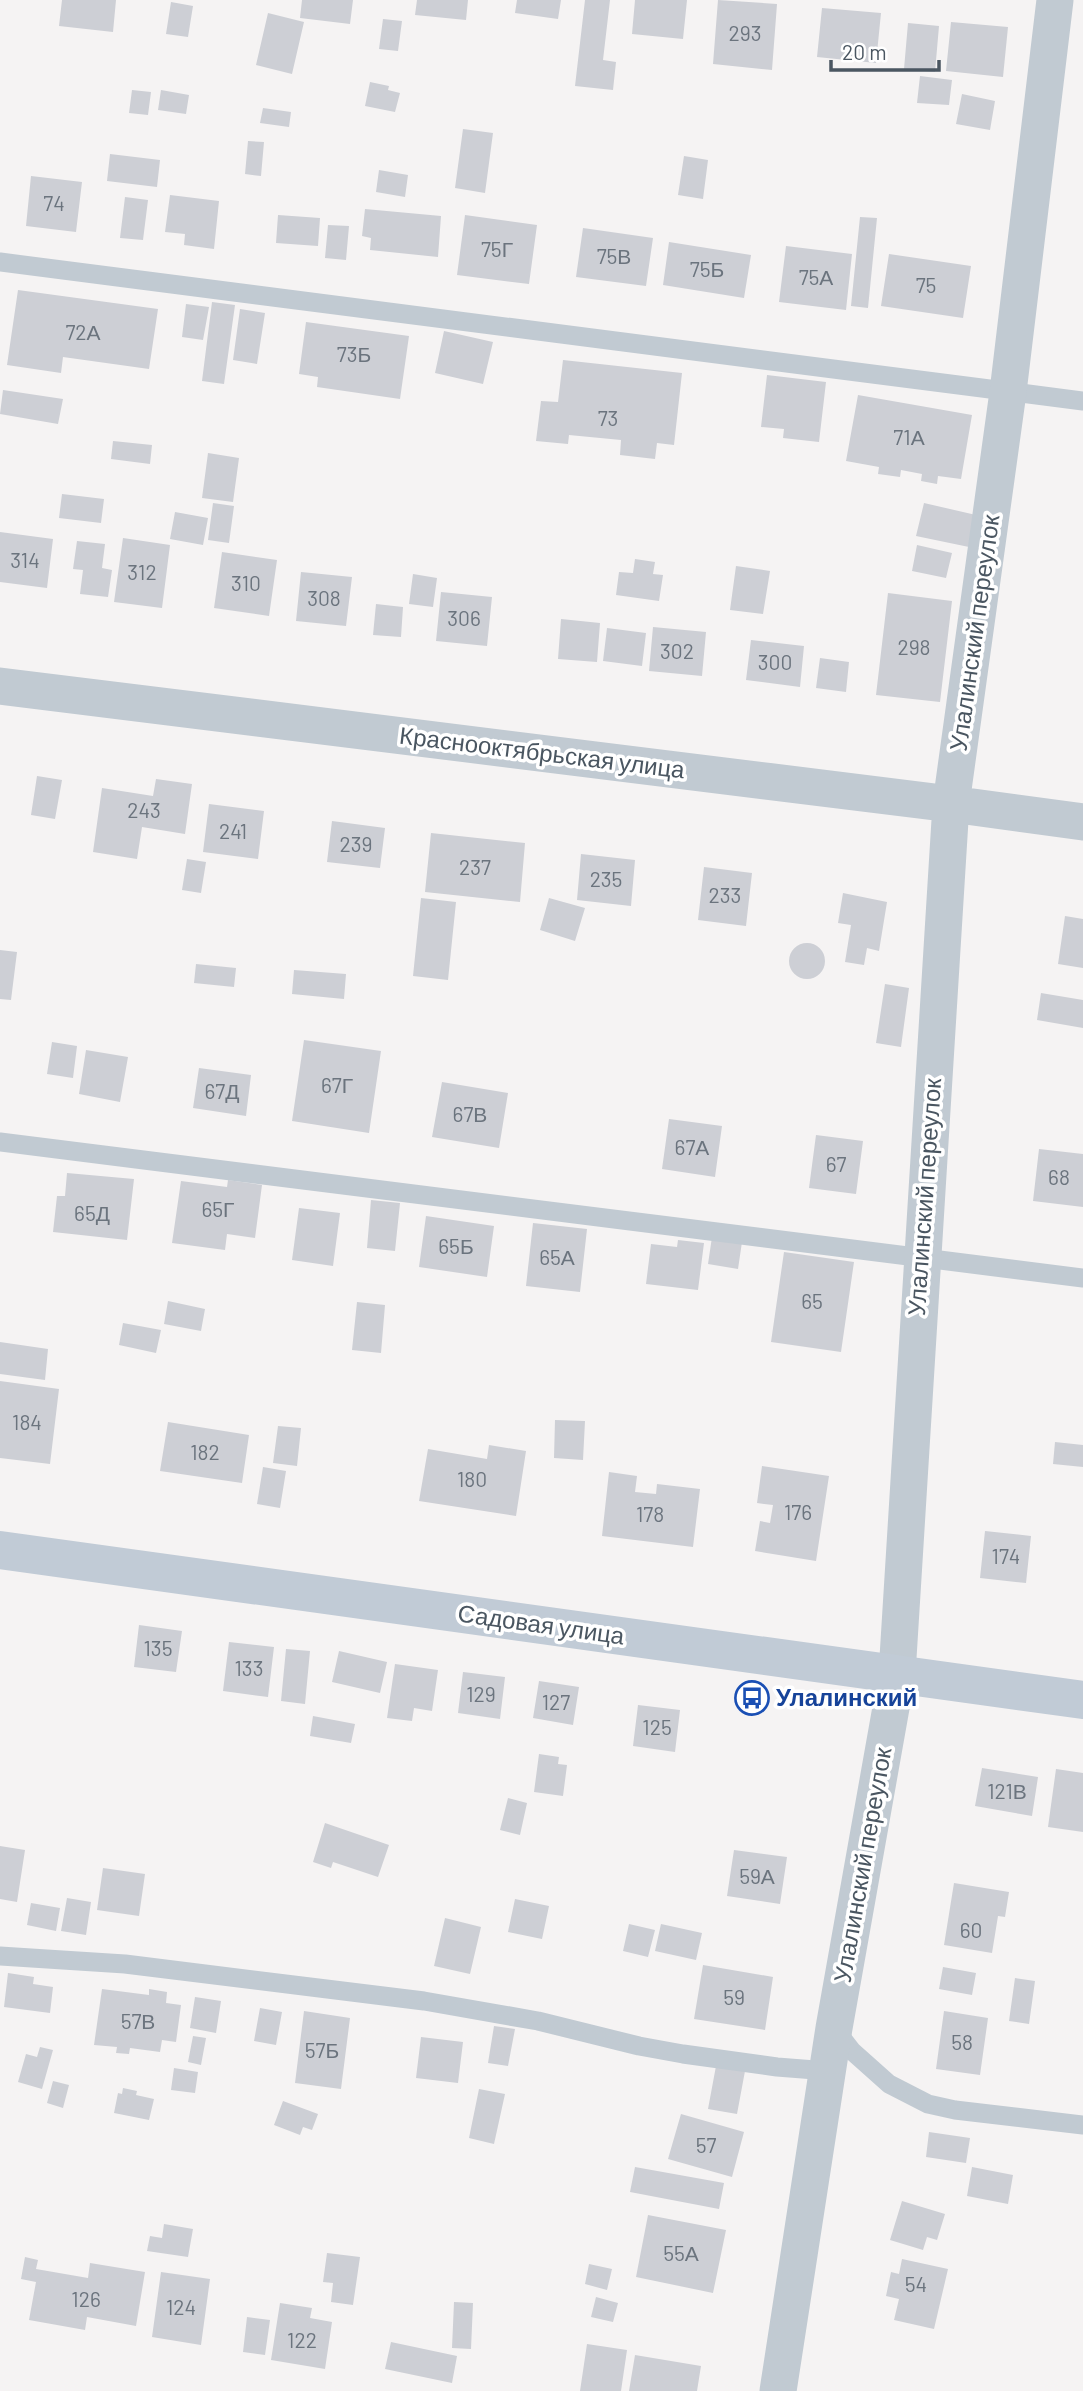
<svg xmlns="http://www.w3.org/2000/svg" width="1083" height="2391" font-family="Barlow,sans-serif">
<rect width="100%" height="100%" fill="#f5f3f3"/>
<path fill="#cdcfd5" d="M 62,0 L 116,0 L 113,32 L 59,26 Z
M 302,0 L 353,0 L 350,24 L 300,18 Z
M 417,0 L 468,0 L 466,20 L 415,15 Z
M 517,0 L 561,0 L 558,19 L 515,13 Z
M 585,0 L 610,0 L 603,60 L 616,62 L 613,90 L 575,86 Z
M 635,0 L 687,0 L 683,39 L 632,34 Z
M 718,0 L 777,4 L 772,70 L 713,64 Z
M 171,2 L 193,6 L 188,37 L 166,34 Z
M 822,8 L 881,13 L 876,63 L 817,57 Z
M 268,13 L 304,22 L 292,74 L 256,65 Z
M 383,19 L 402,21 L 398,51 L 379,49 Z
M 951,22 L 1008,27 L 1003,77 L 946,71 Z
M 908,23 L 939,26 L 935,72 L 904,69 Z
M 920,76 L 952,80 L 949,105 L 917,103 Z
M 370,82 L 389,86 L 388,90 L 400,93 L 395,112 L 365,106 Z
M 132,90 L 151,92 L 148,115 L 129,113 Z
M 161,90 L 189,95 L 186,114 L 158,110 Z
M 962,94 L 995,101 L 990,130 L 956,124 Z
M 263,108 L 291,112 L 289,127 L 260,123 Z
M 463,129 L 493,133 L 485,193 L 455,188 Z
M 248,141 L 264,142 L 261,176 L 245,174 Z
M 110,154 L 160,160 L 157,187 L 107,181 Z
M 684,156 L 708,160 L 703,199 L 678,195 Z
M 379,170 L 408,175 L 405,197 L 376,192 Z
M 31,176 L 82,182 L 76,232 L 26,226 Z
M 170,195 L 219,201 L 214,249 L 184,245 L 185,234 L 165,232 Z
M 125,197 L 148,200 L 143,240 L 120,238 Z
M 365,209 L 441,216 L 438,257 L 370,250 L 371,238 L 362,236 Z
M 278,215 L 320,218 L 318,246 L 276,243 Z
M 465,215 L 537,225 L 529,284 L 457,275 Z
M 860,217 L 877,218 L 868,308 L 851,306 Z
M 328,225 L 349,226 L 346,260 L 325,258 Z
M 583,228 L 653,238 L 646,286 L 576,277 Z
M 669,242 L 751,255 L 744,298 L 663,285 Z
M 786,246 L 852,254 L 846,310 L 779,302 Z
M 889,254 L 971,266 L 963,318 L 881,306 Z
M 18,290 L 158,309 L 149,369 L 63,357 L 61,373 L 7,365 Z
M 212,302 L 235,305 L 224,384 L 202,381 Z
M 186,304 L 209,307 L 203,340 L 182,337 Z
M 240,309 L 265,313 L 257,364 L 233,360 Z
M 306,322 L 409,336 L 400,399 L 317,387 L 318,377 L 299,374 Z
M 444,331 L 493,342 L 483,384 L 435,373 Z
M 563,360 L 682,373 L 674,445 L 657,443 L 655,459 L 620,455 L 621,440 L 569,435 L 568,444 L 536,441 L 541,401 L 558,402 Z
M 767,375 L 826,382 L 819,442 L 783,438 L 784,429 L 761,427 Z
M 3,390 L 63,399 L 58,424 L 0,414 Z
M 858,395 L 972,415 L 961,479 L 938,476 L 937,484 L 921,481 L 922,474 L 901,470 L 900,477 L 878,474 L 879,467 L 846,461 Z
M 113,441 L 152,445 L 150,464 L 111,459 Z
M 208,453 L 239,458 L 233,502 L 202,498 Z
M 62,494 L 104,499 L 101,523 L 59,518 Z
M 213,503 L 234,506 L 229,543 L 208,540 Z
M 924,503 L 976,515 L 969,547 L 916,536 Z
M 175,512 L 208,518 L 203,545 L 170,539 Z
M 0,532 L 53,539 L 47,588 L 0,582 Z
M 123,538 L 170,545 L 162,608 L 114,602 Z
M 77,541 L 105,544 L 102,568 L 112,570 L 108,597 L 80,594 L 83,570 L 73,569 Z
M 917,545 L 952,553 L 946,578 L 912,571 Z
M 222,552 L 277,560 L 269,616 L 214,608 Z
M 635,559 L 655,562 L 653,574 L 663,575 L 659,601 L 616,595 L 619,572 L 633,573 Z
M 736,566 L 770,571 L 763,614 L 730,610 Z
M 301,572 L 352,577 L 346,626 L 296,621 Z
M 413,574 L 437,578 L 433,607 L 409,604 Z
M 441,592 L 492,597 L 487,646 L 436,641 Z
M 888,593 L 952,601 L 940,702 L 876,695 Z
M 376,604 L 403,607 L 401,637 L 373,635 Z
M 561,619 L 600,623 L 597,662 L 558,659 Z
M 653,627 L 706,632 L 702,676 L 649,671 Z
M 607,628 L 646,633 L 642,666 L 603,661 Z
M 751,640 L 804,646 L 800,687 L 746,680 Z
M 820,658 L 849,662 L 846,692 L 816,688 Z
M 37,776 L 62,780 L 55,819 L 31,815 Z
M 156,779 L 192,784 L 185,834 L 142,827 L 137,859 L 93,852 L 102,788 L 153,796 Z
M 209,804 L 264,811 L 258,859 L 203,852 Z
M 332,821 L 385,828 L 380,868 L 327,862 Z
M 431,833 L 525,843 L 520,902 L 425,892 Z
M 581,854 L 635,860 L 631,906 L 577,900 Z
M 187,859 L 206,862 L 201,893 L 182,890 Z
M 704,867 L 752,873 L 746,926 L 698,920 Z
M 843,893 L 887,902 L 879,951 L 867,948 L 864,965 L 845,962 L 851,925 L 838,923 Z
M 421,898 L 456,902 L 448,980 L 413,976 Z
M 549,898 L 585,908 L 575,941 L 540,930 Z
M 1065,916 L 1083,919 L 1083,968 L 1058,964 Z
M789 961a18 18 0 1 1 36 0a18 18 0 1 1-36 0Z
M 0,950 L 17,952 L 11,1000 L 0,999 Z
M 196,964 L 236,968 L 234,987 L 194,983 Z
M 294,970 L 346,974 L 344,999 L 292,994 Z
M 885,984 L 909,988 L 901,1047 L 876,1043 Z
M 1041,993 L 1083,1000 L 1083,1028 L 1037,1020 Z
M 304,1040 L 381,1051 L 369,1133 L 292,1121 Z
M 52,1042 L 77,1046 L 73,1078 L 47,1074 Z
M 86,1050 L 128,1057 L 120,1102 L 79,1094 Z
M 199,1068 L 251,1075 L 246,1116 L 193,1108 Z
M 442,1082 L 508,1093 L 499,1148 L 432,1137 Z
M 669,1119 L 722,1126 L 715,1177 L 662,1169 Z
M 816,1135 L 863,1141 L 856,1194 L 809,1188 Z
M 1039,1149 L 1083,1154 L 1083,1207 L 1033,1201 Z
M 67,1173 L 134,1179 L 127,1240 L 53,1232 L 57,1196 L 65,1196 Z
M 228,1180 L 262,1185 L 255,1238 L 227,1234 L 225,1250 L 172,1243 L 181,1181 L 227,1187 Z
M 371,1200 L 400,1203 L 395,1251 L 367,1248 Z
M 299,1208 L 340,1213 L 333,1266 L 292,1260 Z
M 426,1216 L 494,1226 L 487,1277 L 419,1267 Z
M 533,1223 L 587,1229 L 580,1292 L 526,1286 Z
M 712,1237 L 742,1242 L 738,1269 L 708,1264 Z
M 678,1240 L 704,1243 L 698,1290 L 646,1284 L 651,1244 L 677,1247 Z
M 784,1252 L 854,1262 L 841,1352 L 771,1342 Z
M 168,1301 L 205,1309 L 201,1331 L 164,1324 Z
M 357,1302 L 385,1305 L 381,1353 L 352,1350 Z
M 123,1323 L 161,1330 L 156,1353 L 119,1345 Z
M 0,1342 L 48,1349 L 45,1380 L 0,1374 Z
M 0,1381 L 59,1389 L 50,1464 L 0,1458 Z
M 555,1420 L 585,1421 L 583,1460 L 554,1458 Z
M 168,1422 L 249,1435 L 242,1483 L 160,1471 Z
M 278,1426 L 301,1428 L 297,1466 L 273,1463 Z
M 1055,1442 L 1083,1445 L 1083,1467 L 1053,1464 Z
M 489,1445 L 526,1451 L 516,1516 L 419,1501 L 428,1449 L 487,1459 Z
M 762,1466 L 829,1476 L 816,1561 L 755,1551 L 760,1521 L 770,1523 L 773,1505 L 757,1503 Z
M 263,1467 L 286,1471 L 280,1508 L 257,1504 Z
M 609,1472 L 637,1476 L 635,1492 L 656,1494 L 657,1484 L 700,1489 L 693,1547 L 602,1536 Z
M 985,1531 L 1031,1536 L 1026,1583 L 980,1578 Z
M 139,1625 L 182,1631 L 176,1672 L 134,1667 Z
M 229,1642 L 274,1647 L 268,1697 L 223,1691 Z
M 286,1649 L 310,1651 L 305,1704 L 281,1701 Z
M 339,1651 L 387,1662 L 380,1693 L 332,1682 Z
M 395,1664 L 438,1670 L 432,1711 L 414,1708 L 412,1721 L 387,1718 Z
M 463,1672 L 505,1677 L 500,1719 L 458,1713 Z
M 539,1681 L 579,1687 L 573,1725 L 533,1718 Z
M 638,1705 L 680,1710 L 675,1752 L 633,1746 Z
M 313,1716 L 355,1724 L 351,1743 L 310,1736 Z
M 539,1754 L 559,1757 L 558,1764 L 567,1765 L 563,1796 L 534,1792 Z
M 982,1768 L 1038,1777 L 1032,1816 L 975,1806 Z
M 1056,1769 L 1083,1773 L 1083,1832 L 1048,1827 Z
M 508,1798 L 527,1803 L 520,1835 L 500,1830 Z
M 325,1823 L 389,1845 L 378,1877 L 333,1862 L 331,1868 L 313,1862 Z
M 0,1846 L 25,1850 L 17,1902 L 0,1899 Z
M 734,1850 L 787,1857 L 780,1904 L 727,1896 Z
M 103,1868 L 145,1874 L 139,1916 L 97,1910 Z
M 954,1883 L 1009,1892 L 1005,1917 L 998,1916 L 992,1953 L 944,1945 Z
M 67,1898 L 91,1902 L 86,1935 L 61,1931 Z
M 515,1899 L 549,1906 L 542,1939 L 508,1932 Z
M 31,1903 L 60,1908 L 56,1931 L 27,1925 Z
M 445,1918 L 481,1927 L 470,1974 L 434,1966 Z
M 629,1924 L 655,1930 L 648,1957 L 623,1951 Z
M 661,1924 L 702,1933 L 696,1960 L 655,1951 Z
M 703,1965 L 773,1977 L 765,2030 L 694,2019 Z
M 943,1967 L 976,1973 L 972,1995 L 939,1989 Z
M 8,1973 L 34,1977 L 33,1984 L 53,1987 L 50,2013 L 4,2007 Z
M 1015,1978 L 1035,1981 L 1029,2024 L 1009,2021 Z
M 102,1989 L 149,1995 L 149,1989 L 167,1992 L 166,2003 L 181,2005 L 176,2042 L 162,2040 L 160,2052 L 130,2048 L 129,2054 L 116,2053 L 117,2047 L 94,2045 Z
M 195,1997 L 221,2001 L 216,2033 L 190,2028 Z
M 260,2008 L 282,2012 L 276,2045 L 254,2041 Z
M 304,2011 L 350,2018 L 341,2089 L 295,2083 Z
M 944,2011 L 988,2018 L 980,2075 L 936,2069 Z
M 494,2026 L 515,2029 L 508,2066 L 488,2063 Z
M 193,2036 L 206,2038 L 201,2065 L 188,2062 Z
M 421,2037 L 463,2042 L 458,2083 L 416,2078 Z
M 40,2047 L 53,2050 L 42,2089 L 18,2082 L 26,2054 L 37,2057 Z
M 716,2066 L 745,2071 L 737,2114 L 708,2109 Z
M 174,2068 L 198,2072 L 195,2093 L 171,2090 Z
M 53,2081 L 69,2085 L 63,2108 L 47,2103 Z
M 123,2088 L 137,2091 L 136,2095 L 154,2099 L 149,2120 L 114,2113 L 118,2093 L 122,2094 Z
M 479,2089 L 505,2094 L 494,2144 L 469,2138 Z
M 283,2101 L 318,2114 L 312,2130 L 303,2127 L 300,2135 L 274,2125 Z
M 681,2114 L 744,2132 L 732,2177 L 668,2159 Z
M 929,2132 L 970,2138 L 966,2163 L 926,2157 Z
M 635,2167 L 724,2183 L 719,2209 L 630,2192 Z
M 972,2167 L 1013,2175 L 1008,2204 L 967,2196 Z
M 902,2201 L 945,2214 L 937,2240 L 927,2237 L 923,2250 L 890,2240 Z
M 648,2215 L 726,2230 L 713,2293 L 636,2277 Z
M 164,2224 L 193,2229 L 188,2257 L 147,2251 L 150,2236 L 162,2238 Z
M 327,2253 L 360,2257 L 353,2305 L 331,2302 L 333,2283 L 323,2282 Z
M 25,2257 L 38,2260 L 36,2269 L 88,2278 L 90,2263 L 145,2272 L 136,2326 L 87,2317 L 85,2330 L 29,2320 L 36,2282 L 21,2279 Z
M 902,2259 L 948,2269 L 934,2329 L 894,2320 L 899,2299 L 886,2296 L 891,2272 L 899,2274 Z
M 589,2264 L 612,2269 L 607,2290 L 585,2284 Z
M 161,2272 L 210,2279 L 201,2345 L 152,2337 Z
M 596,2297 L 618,2303 L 613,2322 L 591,2317 Z
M 454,2302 L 473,2303 L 471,2349 L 452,2348 Z
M 280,2303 L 312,2308 L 310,2318 L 332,2322 L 325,2369 L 271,2360 Z
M 247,2317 L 270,2320 L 265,2355 L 243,2352 Z
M 391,2342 L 457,2356 L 452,2383 L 385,2369 Z
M 587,2344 L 627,2350 L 621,2391 L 580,2391 Z
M 635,2355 L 701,2366 L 697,2391 L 629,2391 Z"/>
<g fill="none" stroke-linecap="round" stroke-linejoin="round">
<path stroke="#c1cad2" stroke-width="19" d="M 0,262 L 1083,401
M 0,1142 L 1083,1278
M 0,1956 L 125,1964 L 424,2001 L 538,2021 L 639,2046 L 683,2054 L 777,2067 L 828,2071
M 834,2028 L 852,2051 L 889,2084 L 928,2104 L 955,2110 L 1083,2125"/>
<path stroke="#c1cad2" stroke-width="37" d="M 0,686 L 951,804 L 1083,822
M 778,2391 L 834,2028 L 897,1674 L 951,804 L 1008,392 L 1055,0"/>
<path stroke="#c1cbd6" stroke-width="38" d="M 0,1550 L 1083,1700"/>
</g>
<defs>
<g id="bus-ring" transform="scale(1.75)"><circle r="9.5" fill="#fff" stroke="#1a4fb4" stroke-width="1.5"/><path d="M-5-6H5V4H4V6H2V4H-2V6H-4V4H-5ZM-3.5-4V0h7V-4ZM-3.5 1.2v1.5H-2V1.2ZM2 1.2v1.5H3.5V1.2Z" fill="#1a4fb4"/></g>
</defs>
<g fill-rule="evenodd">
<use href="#bus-ring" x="752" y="1698"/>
</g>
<g text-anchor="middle" stroke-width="7" stroke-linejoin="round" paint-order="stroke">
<g font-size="21" fill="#6b747e">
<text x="745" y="41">293</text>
<text x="54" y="211">74</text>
<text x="497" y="257">75Г</text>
<text x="614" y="264">75В</text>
<text x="707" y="277">75Б</text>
<text x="816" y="285">75А</text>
<text x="926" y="293">75</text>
<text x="83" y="340">72А</text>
<text x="354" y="362">73Б</text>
<text x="608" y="426">73</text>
<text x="909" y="445">71А</text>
<text x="25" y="568">314</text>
<text x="142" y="580">312</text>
<text x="246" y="591">310</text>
<text x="324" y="606">308</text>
<text x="464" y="626">306</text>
<text x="914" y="655">298</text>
<text x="677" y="659">302</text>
<text x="775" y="670">300</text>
<text x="144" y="818">243</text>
<text x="233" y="839">241</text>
<text x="356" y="852">239</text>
<text x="475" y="875">237</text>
<text x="606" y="887">235</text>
<text x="725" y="903">233</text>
<text x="337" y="1093">67Г</text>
<text x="222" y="1099">67Д</text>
<text x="470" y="1122">67В</text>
<text x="692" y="1155">67А</text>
<text x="836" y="1172">67</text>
<text x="1059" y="1185">68</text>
<text x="218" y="1217">65Г</text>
<text x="92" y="1221">65Д</text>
<text x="456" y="1254">65Б</text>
<text x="557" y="1265">65А</text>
<text x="812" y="1309">65</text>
<text x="27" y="1430">184</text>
<text x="205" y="1460">182</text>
<text x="472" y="1487">180</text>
<text x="798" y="1520">176</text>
<text x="650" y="1522">178</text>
<text x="1006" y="1564">174</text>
<text x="158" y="1656">135</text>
<text x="249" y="1676">133</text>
<text x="481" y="1702">129</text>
<text x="556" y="1710">127</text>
<text x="657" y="1735">125</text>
<text x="1007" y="1799">121В</text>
<text x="757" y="1884">59А</text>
<text x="971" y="1938">60</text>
<text x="734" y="2005">59</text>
<text x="138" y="2029">57В</text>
<text x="962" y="2050">58</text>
<text x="322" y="2058">57Б</text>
<text x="706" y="2153">57</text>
<text x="681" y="2261">55А</text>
<text x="916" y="2292">54</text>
<text x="86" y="2307">126</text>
<text x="181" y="2315">124</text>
<text x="302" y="2348">122</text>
</g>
<g font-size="24" fill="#4a5661" stroke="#fff">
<text transform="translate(975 633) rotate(-82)" y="8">Улалинский переулок</text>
<text transform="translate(542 753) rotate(7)" y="8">Краснооктябрьская улица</text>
<text transform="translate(925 1197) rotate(-86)" y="8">Улалинский переулок</text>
<text transform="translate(541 1625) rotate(8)" y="8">Садовая улица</text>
<text transform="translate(863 1865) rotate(-80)" y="8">Улалинский переулок</text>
</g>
<g font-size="24" font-weight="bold" fill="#164399" stroke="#fff" text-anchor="start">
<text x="776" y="1706">Улалинский</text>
</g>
</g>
<path d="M831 60v10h108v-10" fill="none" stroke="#4a5661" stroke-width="3.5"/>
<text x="842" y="60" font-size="21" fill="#4a5661" stroke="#ffffff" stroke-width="5" paint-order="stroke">20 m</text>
</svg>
